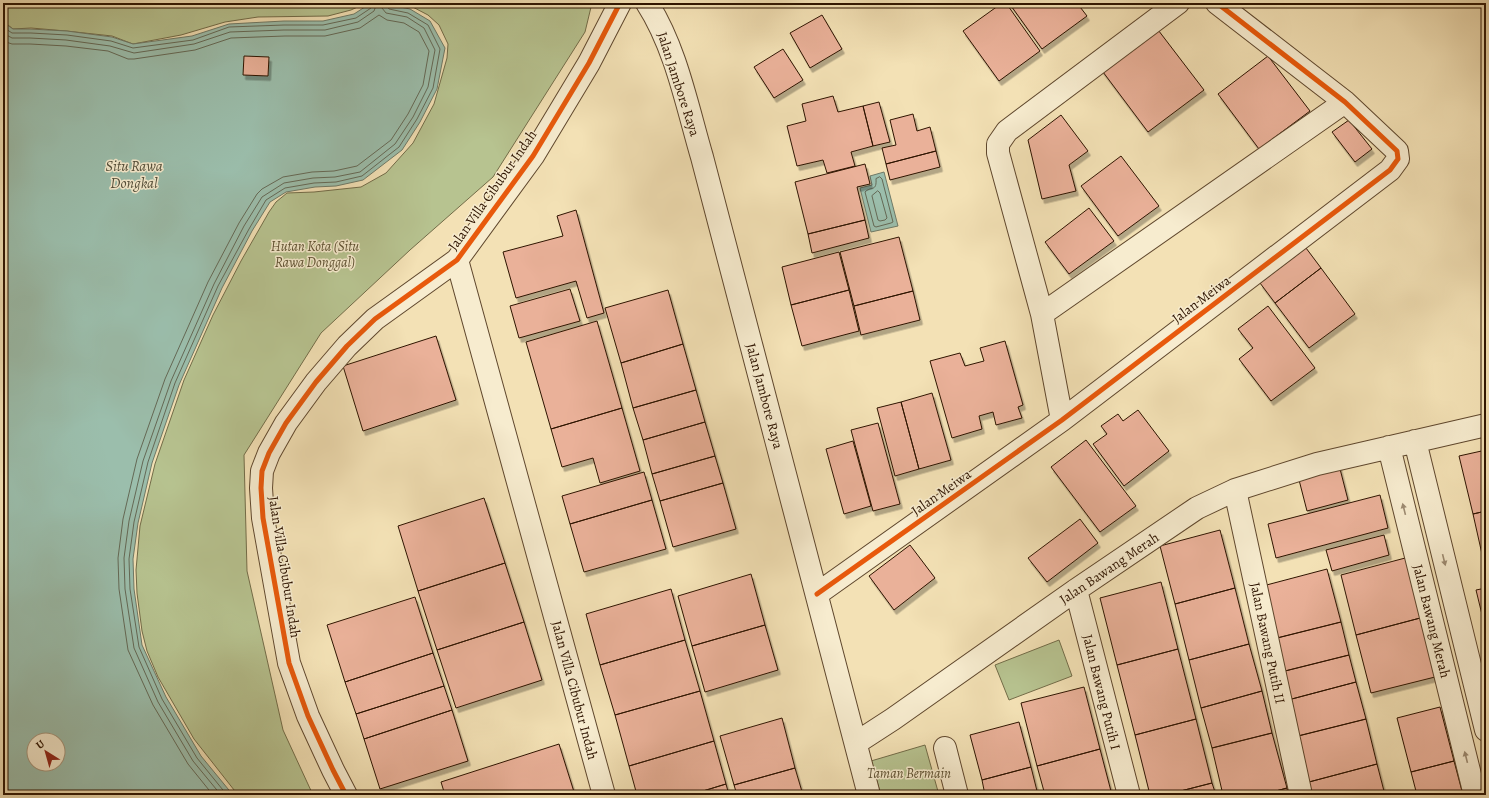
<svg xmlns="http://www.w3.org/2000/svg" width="1489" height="798" font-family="Alegreya,serif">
<defs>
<filter id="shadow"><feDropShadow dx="2.5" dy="4.5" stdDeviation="0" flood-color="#0004"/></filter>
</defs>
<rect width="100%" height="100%" fill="#f3e1b5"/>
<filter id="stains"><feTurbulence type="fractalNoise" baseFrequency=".005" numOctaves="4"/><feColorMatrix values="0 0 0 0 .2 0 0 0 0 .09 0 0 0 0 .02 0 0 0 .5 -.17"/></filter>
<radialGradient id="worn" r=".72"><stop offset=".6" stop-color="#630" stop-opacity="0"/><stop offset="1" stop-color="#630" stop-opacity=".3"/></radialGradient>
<path fill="#b7c390" stroke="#726c48" d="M 3,3 L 366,3 L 351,10 L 328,16 L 258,17 L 225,22 L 181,35 L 133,44 L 112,36 L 66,31 L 31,28 L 13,29 L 3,21 Z
M 405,3 L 592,3 L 585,32 L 493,177 L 410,250 L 321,333 L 244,455 L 247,571 L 283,730 L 313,795 L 238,795 L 194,739 L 158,677 L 147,651 L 142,631 L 137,593 L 136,570 L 140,526 L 155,464 L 184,380 L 213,315 L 241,261 L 269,212 L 276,202 L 287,193 L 314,192 L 361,187 L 386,173 L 413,143 L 434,104 L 447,58 L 448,44 L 439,25 L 428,15 Z
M 1059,640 L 1072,676 L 1009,700 L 995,665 Z
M 925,745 L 939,795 L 881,795 L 871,761 Z"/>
<path fill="#9bbeac" stroke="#6f7a67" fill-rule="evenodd" d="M 371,3 L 381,3 L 410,9 L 430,21 L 445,48 L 437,89 L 420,122 L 402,150 L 363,180 L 336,186 L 315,187 L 286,192 L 270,202 L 252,231 L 222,288 L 179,385 L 152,463 L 138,523 L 133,559 L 134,589 L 142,645 L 166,697 L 201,756 L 233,795 L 3,795 L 3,22 L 13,29 L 30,29 L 67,31 L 112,37 L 133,44 L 192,36 L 229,24 L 284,21 L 323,21 L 354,14 ZM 34,740 L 58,740 L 58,764 L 34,764 Z
M 884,172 L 898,226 L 871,232 L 860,188 L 872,185 L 870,176 Z"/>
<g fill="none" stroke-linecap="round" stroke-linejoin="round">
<path stroke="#646956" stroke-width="1" d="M 3,27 L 12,33 L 31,33 L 67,35 L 111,41 L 133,48 L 193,40 L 229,27 L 284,25 L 323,25 L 356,18 L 371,8 L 372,3
M 3,33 L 12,38 L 30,38 L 66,40 L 110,46 L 134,53 L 194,44 L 230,32 L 284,30 L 325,30 L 358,22 L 374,11 L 377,3
M 3,41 L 12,44 L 30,44 L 66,46 L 108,51 L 128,59 L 134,59 L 195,50 L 231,38 L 285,36 L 325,36 L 360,28 L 379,15 L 387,20 L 404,23 L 419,32 L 429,51 L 423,85 L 408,114 L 391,140 L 357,166 L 334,171 L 312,172 L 283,177 L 262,189 L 257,194 L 239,223 L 208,282 L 165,379 L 137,459 L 123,519 L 118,558 L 119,589 L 128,650 L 153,705 L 188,764 L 213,795
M 880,177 L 882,179 L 893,222 L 891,223 L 876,227 L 874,226 L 865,192 C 871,186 877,192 876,179 Z
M 878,191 L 880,193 L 887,218 L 885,220 L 880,221 L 878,220 L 872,196 Z
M 221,795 L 193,761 L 158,702 L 134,648 L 125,589 L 124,558 L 129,521 L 143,461 L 171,381 L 214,284 L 244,226 L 262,197 L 284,183 L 313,178 L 335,177 L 360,172 L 395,144 L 413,117 L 428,87 L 435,50 L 424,28 L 407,17 L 386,13 L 382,8 L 381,3
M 227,795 L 197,758 L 162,699 L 139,647 L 130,589 L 129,559 L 134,522 L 148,462 L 175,383 L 218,286 L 249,229 L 266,200 L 285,188 L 314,183 L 336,182 L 362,176 L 399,147 L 417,119 L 433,88 L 440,49 L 428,25 L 408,13 L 389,9 L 387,6 L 386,3"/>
</g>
<path fill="#eab199" stroke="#2e1400" filter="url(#shadow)" d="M 1002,3 L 1006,3 L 1040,51 L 999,81 L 963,31 Z
M 1009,3 L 1077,3 L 1087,16 L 1042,49 Z
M 822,15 L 842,49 L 810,68 L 790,33 Z
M 1152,22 L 1204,90 L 1148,132 L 1097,64 Z
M 783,49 L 803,80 L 774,98 L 754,67 Z
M 244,56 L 269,57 L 268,76 L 243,75 Z
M 1268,56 L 1310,111 L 1259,149 L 1218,94 Z
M 833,96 L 838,112 L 863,106 L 873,146 L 851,152 L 855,166 L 827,173 L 823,160 L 797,166 L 787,126 L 806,121 L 802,104 Z
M 879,102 L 890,142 L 873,146 L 863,106 Z
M 913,114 L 917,131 L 930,127 L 936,151 L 886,164 L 882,148 L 896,145 L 890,120 Z
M 1061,115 L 1088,151 L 1069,165 L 1076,191 L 1042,199 L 1028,140 Z
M 1349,120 L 1372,149 L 1355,162 L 1332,132 Z
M 936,151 L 940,167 L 890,180 L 886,164 Z
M 1121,156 L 1159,206 L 1118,236 L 1081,186 Z
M 865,164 L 870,184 L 857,187 L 865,220 L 808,234 L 795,182 Z
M 1089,208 L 1114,241 L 1069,274 L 1045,242 Z
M 576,210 L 604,313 L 587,318 L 576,281 L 516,298 L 503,252 L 563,236 L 557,216 Z
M 865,220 L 869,238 L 812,253 L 808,234 Z
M 899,237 L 913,291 L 854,306 L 840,252 Z
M 1306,248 L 1321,268 L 1275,303 L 1260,283 Z
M 839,252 L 849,290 L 791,305 L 782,267 Z
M 1321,268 L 1355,314 L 1309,348 L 1275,303 Z
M 570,289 L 580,321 L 519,338 L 510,306 Z
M 668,290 L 683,344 L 621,363 L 605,308 Z
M 849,290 L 859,331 L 802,346 L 791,305 Z
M 913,291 L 920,320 L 861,335 L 854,306 Z
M 1268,306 L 1315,368 L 1271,401 L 1239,359 L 1253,348 L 1238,329 Z
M 597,321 L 622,408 L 551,429 L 526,342 Z
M 436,336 L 456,400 L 363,431 L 343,366 Z
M 1005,341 L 1023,405 L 1018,407 L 1022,418 L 996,425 L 993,412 L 979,416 L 982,429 L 952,438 L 930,361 L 960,353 L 965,366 L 984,361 L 980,348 Z
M 683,344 L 696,390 L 633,408 L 621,363 Z
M 696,390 L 705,422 L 643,440 L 633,408 Z
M 932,393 L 951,460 L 919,469 L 901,402 Z
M 901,402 L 919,469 L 895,476 L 877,408 Z
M 622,408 L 640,471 L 600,483 L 593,458 L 562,467 L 551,429 Z
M 1138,410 L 1169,451 L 1124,486 L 1093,444 L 1107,434 L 1101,426 L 1118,414 L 1123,421 Z
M 705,422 L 715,456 L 652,474 L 643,440 Z
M 878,423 L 900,504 L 873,511 L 851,430 Z
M 1086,440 L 1136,506 L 1100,532 L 1051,467 Z
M 853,441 L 871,506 L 844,514 L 826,449 Z
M 1486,450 L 1486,511 L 1473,514 L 1459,456 Z
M 715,456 L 723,483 L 660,501 L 652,474 Z
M 1339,465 L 1348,500 L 1307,511 L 1298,476 Z
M 644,472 L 652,500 L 570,524 L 562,496 Z
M 723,483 L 736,529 L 673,547 L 660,501 Z
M 1380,495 L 1388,528 L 1276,558 L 1268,524 Z
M 484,498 L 505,563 L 418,591 L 398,526 Z
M 652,500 L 666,549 L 584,572 L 570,524 Z
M 1486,511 L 1486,572 L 1473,514 Z
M 1080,519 L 1098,543 L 1047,582 L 1028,558 Z
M 1220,530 L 1235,588 L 1175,604 L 1160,546 Z
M 1384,535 L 1389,555 L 1332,571 L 1326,550 Z
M 910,545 L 935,578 L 894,610 L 869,576 Z
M 1409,557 L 1424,617 L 1356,635 L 1341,575 Z
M 505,563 L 524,622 L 437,650 L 418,591 Z
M 1327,569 L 1341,622 L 1273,639 L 1259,587 Z
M 751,574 L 765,625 L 692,646 L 678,596 Z
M 1161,582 L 1178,649 L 1117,665 L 1100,598 Z
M 1235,588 L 1249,644 L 1189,660 L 1175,604 Z
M 1486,588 L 1486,631 L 1476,590 Z
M 671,589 L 685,640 L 600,665 L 586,614 Z
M 415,597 L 433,653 L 345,682 L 327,625 Z
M 1424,617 L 1439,676 L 1371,693 L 1356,635 Z
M 524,622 L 542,680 L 456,708 L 437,650 Z
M 1341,622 L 1349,655 L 1281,672 L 1273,639 Z
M 765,625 L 778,670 L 705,692 L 692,646 Z
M 685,640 L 700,691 L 615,715 L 600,665 Z
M 1249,644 L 1262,691 L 1201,708 L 1189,660 Z
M 1178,649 L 1196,719 L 1135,735 L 1117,665 Z
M 433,653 L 444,686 L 356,714 L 345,682 Z
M 1349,655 L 1356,682 L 1288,700 L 1281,672 Z
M 1356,682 L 1366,719 L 1298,736 L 1288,700 Z
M 444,686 L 452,710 L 364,739 L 356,714 Z
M 1084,687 L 1100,749 L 1037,766 L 1021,703 Z
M 700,691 L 714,741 L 629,766 L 615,715 Z
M 1262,691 L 1272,733 L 1212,748 L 1201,708 Z
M 1440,707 L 1454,761 L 1411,772 L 1397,718 Z
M 452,710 L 468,761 L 380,789 L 364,739 Z
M 782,718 L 795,768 L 734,785 L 720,736 Z
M 1196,719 L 1212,783 L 1165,795 L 1150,795 L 1135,735 Z
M 1366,719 L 1377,764 L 1309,782 L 1298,736 Z
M 1019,722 L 1031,767 L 982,780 L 970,735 Z
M 1272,733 L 1287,788 L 1261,795 L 1223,795 L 1212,748 Z
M 714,741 L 726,784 L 690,795 L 637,795 L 629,766 Z
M 559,744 L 575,795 L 445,795 L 441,782 Z
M 1100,749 L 1112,795 L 1045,795 L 1037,766 Z
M 1454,761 L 1463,795 L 1417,795 L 1411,772 Z
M 1377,764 L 1385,795 L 1312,795 L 1309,782 Z
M 1031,767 L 1038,795 L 985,795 L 982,780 Z
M 795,768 L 803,795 L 737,795 L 734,785 Z
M 1212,783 L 1216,795 L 1165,795 Z
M 726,784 L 729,795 L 690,795 Z
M 1287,788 L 1288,795 L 1261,795 Z"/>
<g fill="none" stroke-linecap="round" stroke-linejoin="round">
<g stroke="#5f472d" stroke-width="24">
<path id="minor" d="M 647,3 C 676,48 687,106 702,157 L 869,795
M 457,260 L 604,795
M 1042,314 L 1345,102
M 1062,420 L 1042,314 L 998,153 L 998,144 L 1007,131 L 1178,3
M 1415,441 L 1486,730
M 1389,447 L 1475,795
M 1235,490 L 1301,795
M 1076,590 L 1129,795
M 817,594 L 1062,420 L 1390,170 L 1398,159 L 1397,151 L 1345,102 L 1217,3
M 856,743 L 893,719 L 1076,590 L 1197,508 L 1235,490 L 1317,464 L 1486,425
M 945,748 L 957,795
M 346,795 L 333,770 L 308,716 L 289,663 L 263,518 L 261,488 L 262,471 L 269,453 L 286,423 L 316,382 L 347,346 L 375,319 L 457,260 L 533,156 L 589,63 L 620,3"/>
</g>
<use href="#minor" stroke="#f7eccf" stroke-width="22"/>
<g stroke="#f7eccf" stroke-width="8">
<path id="cycleway" d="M 817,594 L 1062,420 L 1390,170 L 1398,159 L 1397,151 L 1345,102 L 1217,3
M 346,795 L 333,770 L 308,716 L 289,663 L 263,518 L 261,488 L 262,471 L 269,453 L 286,423 L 316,382 L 347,346 L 375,319 L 457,260 L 533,156 L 589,63 L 620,3"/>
</g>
<use href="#cycleway" stroke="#e8590c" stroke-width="5"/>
</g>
<defs><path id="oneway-solid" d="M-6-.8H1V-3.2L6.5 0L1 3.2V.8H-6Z"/></defs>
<g fill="#9d8b72">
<use href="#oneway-solid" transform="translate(1404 509) rotate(-104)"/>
<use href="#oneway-solid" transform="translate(1444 560) rotate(76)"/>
<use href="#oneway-solid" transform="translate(1466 757) rotate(-104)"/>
</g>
<g text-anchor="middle" stroke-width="3" stroke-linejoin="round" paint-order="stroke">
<g font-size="14" fill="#2e1400" stroke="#f7eccf">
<text transform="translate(679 84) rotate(72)" y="5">Jalan Jambore Raya</text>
<text transform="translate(492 190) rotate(-55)" y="5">Jalan Villa Cibubur Indah</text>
<text transform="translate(1201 299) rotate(-37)" y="5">Jalan Meiwa</text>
<text transform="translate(765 396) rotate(75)" y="5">Jalan Jambore Raya</text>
<text transform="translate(941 492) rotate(-35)" y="5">Jalan Meiwa</text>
<text transform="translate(285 567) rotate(81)" y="5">Jalan Villa Cibubur Indah</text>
<text transform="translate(1109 568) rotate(-34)" y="5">Jalan Bawang Merah</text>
<text transform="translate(1432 621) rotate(76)" y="5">Jalan Bawang Merah</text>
<text transform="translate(1268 643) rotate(78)" y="5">Jalan Bawang Putih II</text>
<text transform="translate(575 690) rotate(75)" y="5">Jalan Villa Cibubur Indah</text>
<text transform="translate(1102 692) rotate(76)" y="5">Jalan Bawang Putih I</text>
</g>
<g font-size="14" font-style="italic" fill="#5e5132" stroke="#f7eccf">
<text x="315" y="251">Hutan Kota (Situ<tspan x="315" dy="16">Rawa Donggal)</tspan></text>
<text x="909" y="778">Taman Bermain</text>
</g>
<g font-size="15" font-style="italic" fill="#54503c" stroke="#f7eccf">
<text x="134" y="171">Situ Rawa<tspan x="134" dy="17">Dongkal</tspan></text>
</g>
</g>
<rect width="1489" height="798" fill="none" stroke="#f3e1b5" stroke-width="16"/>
<rect x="4" y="4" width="1481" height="790" fill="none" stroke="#2e1400" stroke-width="2"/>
<rect x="8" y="8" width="1473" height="782" fill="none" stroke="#2e1400"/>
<g transform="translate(46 752) rotate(323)"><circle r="19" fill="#f7eccf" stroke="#a7967c"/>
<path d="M0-3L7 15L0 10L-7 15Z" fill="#8f2418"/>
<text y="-6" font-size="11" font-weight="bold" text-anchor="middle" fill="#2e1400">U</text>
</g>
<rect width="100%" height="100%" filter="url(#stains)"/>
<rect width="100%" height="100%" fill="url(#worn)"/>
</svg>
